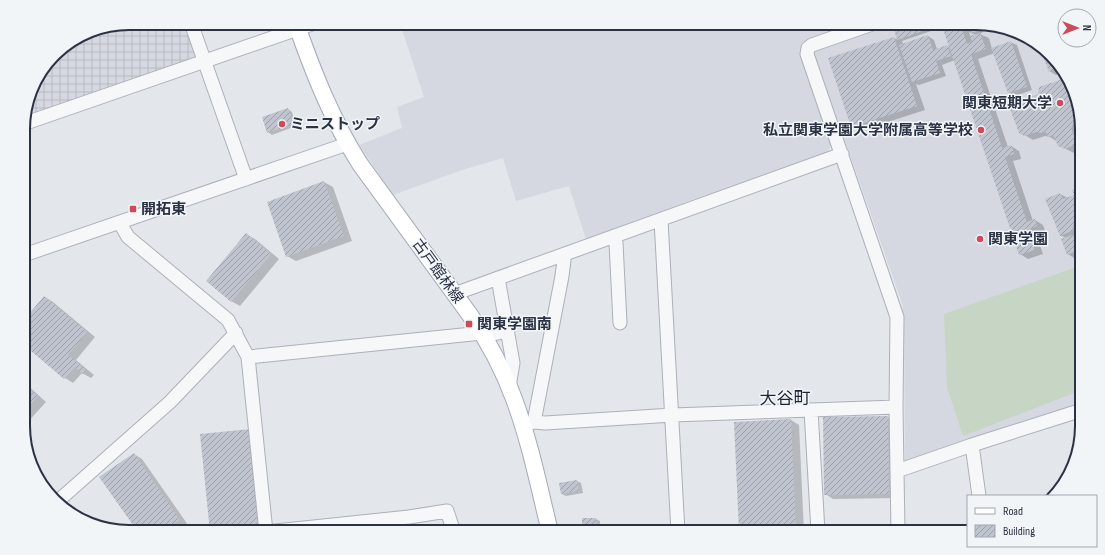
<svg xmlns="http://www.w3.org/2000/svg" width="1105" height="555" font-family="'Sofia Sans Condensed','Noto Sans JP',sans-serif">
<defs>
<pattern id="industrial-grid" width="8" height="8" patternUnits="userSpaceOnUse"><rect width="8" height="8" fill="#d5d8e0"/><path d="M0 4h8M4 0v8" fill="none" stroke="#b7bac1"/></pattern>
<pattern id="building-hatch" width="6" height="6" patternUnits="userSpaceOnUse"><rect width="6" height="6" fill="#c0c4ce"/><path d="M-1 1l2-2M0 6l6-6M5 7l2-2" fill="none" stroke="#9ca0a9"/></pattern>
</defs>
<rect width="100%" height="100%" fill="#e3e6eb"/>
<path fill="#d5d8e0" d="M 400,23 L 865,23 L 803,47 L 832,144 L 826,155 L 697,198 L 586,239 L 569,186 L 516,201 L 503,158 L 462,170 L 393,195 L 359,145 L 402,128 L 397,107 L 424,97 Z
M 884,23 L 976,23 L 1023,34 L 1060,65 L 1081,115 L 1082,403 L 905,462 L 904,318 L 902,303 L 814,53 L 814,49 L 817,46 Z"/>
<path fill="url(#industrial-grid)" d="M 129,23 L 188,23 L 200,60 L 24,119 L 34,82 L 59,49 L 89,31 Z"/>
<path fill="#c7d5c4" d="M 1082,265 L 1082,390 L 963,436 L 947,387 L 944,314 Z"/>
<path fill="#0003" fill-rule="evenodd" d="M 916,23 L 932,23 L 934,30 L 902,41 L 903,44 L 928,36 L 934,40 L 937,49 L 947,46 L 951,48 L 942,23 L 976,23 L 980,24 L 983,32 L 980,34 L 989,38 L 992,49 L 1010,42 L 1017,45 L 1032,90 L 1015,96 L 1009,93 L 995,53 L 978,59 L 1008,147 L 1011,146 L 1019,151 L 1021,159 L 1013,161 L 1033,221 L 1035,220 L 1043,225 L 1045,231 L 1036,234 L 1043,254 L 1028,259 L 1020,254 L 955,60 L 942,65 L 946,76 L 919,85 L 916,84 L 925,110 L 860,131 L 852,127 L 830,59 L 894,38 L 898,40 L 895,30 ZM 969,32 L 973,34 L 976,35 L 971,37 Z
M 1041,49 L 1060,65 L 1063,72 L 1056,75 L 1049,71 Z
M 1066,78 L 1081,115 L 1081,130 L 1079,133 L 1081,138 L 1081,150 L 1074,153 L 1058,145 L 1056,141 L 1050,137 L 1045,136 L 1033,140 L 1020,132 L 1039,95 Z
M 288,109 L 292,112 L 296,126 L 272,135 L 268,132 Z
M 324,182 L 333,187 L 352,241 L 296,261 L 287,256 Z
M 1081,187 L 1082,255 L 1074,258 L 1068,254 L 1066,238 L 1060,235 L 1060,194 L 1068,198 L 1075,195 L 1073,190 Z
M 246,234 L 255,239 L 279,259 L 240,306 L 231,301 Z
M 45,297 L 53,302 L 95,337 L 76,360 L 94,375 L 91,378 L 82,373 L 73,383 L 65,378 L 24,343 L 24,322 Z
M 24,382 L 46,402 L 24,426 Z
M 888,417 L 896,422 L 897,498 L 833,499 L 825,494 L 824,418 Z
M 791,420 L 799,425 L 804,532 L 740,532 Z
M 201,435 L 269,532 L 211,532 Z
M 134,454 L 142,459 L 188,525 L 177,532 L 139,532 Z
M 577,481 L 581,483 L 583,493 L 566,496 L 562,494 L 560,484 Z
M 596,519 L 600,521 L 600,532 L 583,532 Z"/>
<path fill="url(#building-hatch)" d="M 913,23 L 929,23 L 931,28 L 897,40 L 894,30 Z
M 941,23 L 960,23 L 967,44 L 972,42 L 970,36 L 980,33 L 986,49 L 971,54 L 1002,148 L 1011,145 L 1014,154 L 1005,157 L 1027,222 L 1035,219 L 1037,226 L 1028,230 L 1035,250 L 1019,255 Z
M 967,23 L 978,23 L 980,30 L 971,33 Z
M 928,35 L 933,50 L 947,45 L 951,56 L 936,61 L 940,73 L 912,82 L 899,45 Z
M 894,37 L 917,106 L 851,127 L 828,58 Z
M 1011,41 L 1027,87 L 1008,93 L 991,48 Z
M 1040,48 L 1060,65 L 1061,67 L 1049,72 Z
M 1066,78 L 1081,115 L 1081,119 L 1075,121 L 1071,128 L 1076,140 L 1074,145 L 1065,149 L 1058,146 L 1053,135 L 1048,137 L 1045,131 L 1041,133 L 1036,132 L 1024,136 L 1019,133 L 1010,109 L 1012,103 L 1038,94 L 1039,87 Z
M 288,108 L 293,124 L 267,133 L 262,117 Z
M 324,181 L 344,236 L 286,257 L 267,202 Z
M 1081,186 L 1081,222 L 1073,226 L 1074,230 L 1060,236 L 1045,199 L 1060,193 L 1063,199 L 1074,195 L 1072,190 Z
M 1081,228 L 1081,249 L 1067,255 L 1061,239 L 1080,232 L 1079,229 Z
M 246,233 L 271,254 L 231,302 L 206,281 Z
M 44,296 L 87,332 L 68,355 L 86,370 L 82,374 L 75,367 L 64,379 L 24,345 L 24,320 Z
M 24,384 L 38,396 L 24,412 Z
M 888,416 L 889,494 L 824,495 L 823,417 Z
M 791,419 L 796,532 L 739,532 L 734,422 Z
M 251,429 L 261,528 L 210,532 L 200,434 Z
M 134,453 L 180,520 L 162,532 L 138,532 L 99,477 Z
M 577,480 L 579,491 L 561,494 L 559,483 Z
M 582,518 L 596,518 L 597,532 L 582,532 Z"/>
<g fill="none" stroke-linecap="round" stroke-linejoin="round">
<g stroke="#acb0b9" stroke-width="15">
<path id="minor" d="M 191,23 L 246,179
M 875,23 L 812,45 L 808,48 L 807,54 L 897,317 L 896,407 L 898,532
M 23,124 L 315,23
M 661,220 L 678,532
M 120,223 L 128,237 L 228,320 L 248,357 L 266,532
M 614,236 L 616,243 L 620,323
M 24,255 L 347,144
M 498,278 L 513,363 L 509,387
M 454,294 L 842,154
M 248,357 L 482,333 L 488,335 L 508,331
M 811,410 L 818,532
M 534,422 L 545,423 L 673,415 L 896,407
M 526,424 L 534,422 L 562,276 L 564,260 L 563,255
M 972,445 L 979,496
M 897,471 L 972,445 L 1082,410
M 58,501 L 170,402 L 236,333
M 266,532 L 409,517 L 447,511 L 454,532"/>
</g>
<g stroke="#a2a9b6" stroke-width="18">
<path id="major" d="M 296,23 C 313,72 332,120 360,164 L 470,315 C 488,341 503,369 514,399 C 530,442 539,487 550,532"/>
</g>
<use href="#minor" stroke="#f5f7f9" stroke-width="13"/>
<use href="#major" stroke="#fff" stroke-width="16"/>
</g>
<g fill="#cd4a59" stroke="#f2f5f8" stroke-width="1.5">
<circle cx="1060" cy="103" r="4"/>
<circle cx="282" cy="124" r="4"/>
<circle cx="981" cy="130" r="4"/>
<rect x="129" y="205" width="8" height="8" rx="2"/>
<circle cx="980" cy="239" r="4"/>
<rect x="465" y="320" width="8" height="8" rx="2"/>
</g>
<g text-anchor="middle" stroke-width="3" stroke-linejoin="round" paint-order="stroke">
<g font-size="15" font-weight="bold" fill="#2b3243" stroke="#f2f5f8" text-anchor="start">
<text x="1052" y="108" text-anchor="end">関東短期大学</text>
<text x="290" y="129">ミニストップ</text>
<text x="973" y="135" text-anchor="end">私立関東学園大学附属高等学校</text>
<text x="141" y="214">開拓東</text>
<text x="988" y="244">関東学園</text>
<text x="477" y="329">関東学園南</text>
</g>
<g font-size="15" fill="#2b3243" stroke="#f2f5f8">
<text transform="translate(438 271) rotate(54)" y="5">古戸館林線</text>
</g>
<g font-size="17" fill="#1d2434" stroke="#f2f5f8">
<text x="785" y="404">大谷町</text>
</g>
</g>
<path d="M0 0H1105V555H0ZM129 30H976A99 99 0 0 1 1075 129V426A99 99 0 0 1 976 525H129A99 99 0 0 1 30 426V129A99 99 0 0 1 129 30Z" fill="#f2f5f8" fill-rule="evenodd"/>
<path fill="none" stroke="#2b3243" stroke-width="2" d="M129 30H976A99 99 0 0 1 1075 129V426A99 99 0 0 1 976 525H129A99 99 0 0 1 30 426V129A99 99 0 0 1 129 30Z"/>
<rect x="967" y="495" width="130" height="52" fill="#f2f5f8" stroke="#a2a7b0"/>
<rect x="975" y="508" width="20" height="6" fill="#ffffff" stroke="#a2a7b0"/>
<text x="1003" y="515" font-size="12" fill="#2b3243">Road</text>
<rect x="975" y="525" width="20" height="12" fill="url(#building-hatch)" stroke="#a2a7b0"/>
<text x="1003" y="535" font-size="12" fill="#2b3243">Building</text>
<g transform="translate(1077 28) rotate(90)"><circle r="19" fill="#f2f5f8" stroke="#a2a7b0"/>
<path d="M0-3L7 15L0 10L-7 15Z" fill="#cd4a59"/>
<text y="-6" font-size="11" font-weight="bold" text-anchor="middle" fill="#2b3243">N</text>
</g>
</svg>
